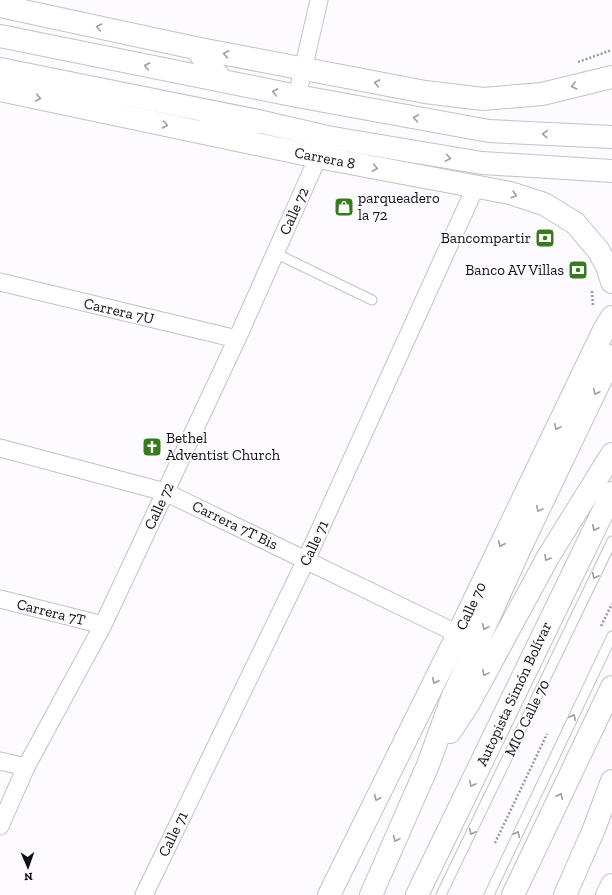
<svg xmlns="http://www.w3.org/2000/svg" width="612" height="895" font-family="'Zilla Slab',serif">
<rect width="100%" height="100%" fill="#fdfbff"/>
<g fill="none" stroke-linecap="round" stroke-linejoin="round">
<g stroke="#c4c1c7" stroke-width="11">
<path id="lane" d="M 275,253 L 372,300
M 441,895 L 612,541
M 489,895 L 612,636"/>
</g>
<g stroke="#c4c1c7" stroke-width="19">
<path id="street" d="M 297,96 L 319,0
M 0,282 L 237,339
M 0,448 L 165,492 L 458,634
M 0,599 L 103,625
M 0,761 L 26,767
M 0,826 L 26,767 L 103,625 L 237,339 L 323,146
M 144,895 L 306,560 L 476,186"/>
</g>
<g stroke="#c4c1c7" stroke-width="24">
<path id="secondary" d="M 0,6 L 195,48 L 425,92 L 483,99 L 542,94 L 612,77
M 0,90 L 318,157 L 510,193 L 544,204 L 575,223 L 598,250 L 607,266 L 612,282
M 329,895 L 458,634 L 604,330 L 612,317
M 607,895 L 612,885"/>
</g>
<g stroke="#c4c1c7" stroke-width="24">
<path id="primary" d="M 0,36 L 297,96 L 489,131 L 612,137
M 195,48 L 223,81
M 0,69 L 258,121 L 327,137 L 482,163 L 612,171
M 206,111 L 229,138 L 258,121"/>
</g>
<g stroke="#c4c1c7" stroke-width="24">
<path id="highway" d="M 450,732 L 469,703 L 548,557 L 612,454
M 371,895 L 428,765 L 453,696 L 521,546 L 612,356
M 417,895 L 612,493
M 513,895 L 612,687
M 565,895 L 594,829 L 612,781"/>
</g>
<path stroke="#99989b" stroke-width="2.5" stroke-dasharray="2 2" stroke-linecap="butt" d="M 578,62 L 612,50
M 592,291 L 593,306
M 601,626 L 612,604
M 495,843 L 547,734"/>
<use href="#lane" stroke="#fff" stroke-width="9"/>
<use href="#street" stroke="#fff" stroke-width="17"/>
<use href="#secondary" stroke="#fff" stroke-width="22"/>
<use href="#primary" stroke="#fff" stroke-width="22"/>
<use href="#highway" stroke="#fff" stroke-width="22"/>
</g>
<defs><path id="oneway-chevron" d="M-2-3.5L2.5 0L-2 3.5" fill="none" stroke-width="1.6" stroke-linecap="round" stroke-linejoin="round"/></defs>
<g stroke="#9f9e9f">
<use href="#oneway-chevron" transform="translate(99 27) rotate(-168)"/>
<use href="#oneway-chevron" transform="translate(226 54) rotate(-169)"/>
<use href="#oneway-chevron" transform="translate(147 66) rotate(-169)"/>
<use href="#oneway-chevron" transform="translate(377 83) rotate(-169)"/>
<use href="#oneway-chevron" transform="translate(574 86) rotate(166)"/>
<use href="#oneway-chevron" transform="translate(275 92) rotate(-169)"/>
<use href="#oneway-chevron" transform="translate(38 98) rotate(12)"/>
<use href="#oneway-chevron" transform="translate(416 118) rotate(-170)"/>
<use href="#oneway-chevron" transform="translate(165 125) rotate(12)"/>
<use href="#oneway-chevron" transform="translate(545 134) rotate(-176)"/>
<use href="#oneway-chevron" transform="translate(448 158) rotate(10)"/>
<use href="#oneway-chevron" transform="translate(375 168) rotate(11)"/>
<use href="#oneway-chevron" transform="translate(514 195) rotate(16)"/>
<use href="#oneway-chevron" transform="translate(596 392) rotate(116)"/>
<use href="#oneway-chevron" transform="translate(557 427) rotate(116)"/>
<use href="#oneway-chevron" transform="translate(539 509) rotate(116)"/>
<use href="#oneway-chevron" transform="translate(595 528) rotate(116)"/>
<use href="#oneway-chevron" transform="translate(501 544) rotate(115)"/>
<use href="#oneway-chevron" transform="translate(547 558) rotate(120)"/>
<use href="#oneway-chevron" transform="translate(595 576) rotate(116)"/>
<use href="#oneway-chevron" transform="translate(485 627) rotate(114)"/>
<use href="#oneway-chevron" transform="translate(485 673) rotate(118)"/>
<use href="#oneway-chevron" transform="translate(435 681) rotate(116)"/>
<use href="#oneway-chevron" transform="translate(573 717) rotate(-64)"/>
<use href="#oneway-chevron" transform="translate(472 784) rotate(116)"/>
<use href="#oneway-chevron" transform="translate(560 796) rotate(-65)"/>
<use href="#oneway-chevron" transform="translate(377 798) rotate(116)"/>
<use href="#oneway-chevron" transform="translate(472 832) rotate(116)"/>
<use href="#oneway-chevron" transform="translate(517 834) rotate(-65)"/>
<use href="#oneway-chevron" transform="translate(396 839) rotate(114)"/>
</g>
<defs>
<g id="shop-square" transform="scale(1)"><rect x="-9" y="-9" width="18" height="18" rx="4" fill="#367b1e" stroke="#fdfbff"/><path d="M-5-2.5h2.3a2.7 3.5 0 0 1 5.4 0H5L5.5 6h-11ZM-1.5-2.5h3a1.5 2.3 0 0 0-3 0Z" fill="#fff"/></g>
<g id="bank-square" transform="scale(1)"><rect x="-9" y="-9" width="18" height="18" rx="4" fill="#367b1e" stroke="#fdfbff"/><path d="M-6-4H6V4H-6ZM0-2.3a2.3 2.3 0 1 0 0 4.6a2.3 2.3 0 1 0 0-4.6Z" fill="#fff"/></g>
<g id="church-square" transform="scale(1)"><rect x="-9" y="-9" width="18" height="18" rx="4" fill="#367b1e" stroke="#fdfbff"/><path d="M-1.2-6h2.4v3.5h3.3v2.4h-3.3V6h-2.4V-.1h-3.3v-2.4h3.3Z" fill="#fff"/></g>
</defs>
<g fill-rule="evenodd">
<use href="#shop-square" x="344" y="207"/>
<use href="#bank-square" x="545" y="238"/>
<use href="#bank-square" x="578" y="270"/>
<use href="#church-square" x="152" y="447"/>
</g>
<g text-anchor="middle" stroke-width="3.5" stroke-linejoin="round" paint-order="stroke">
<g font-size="15" fill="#0e0d0f" stroke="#fdfbff">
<text transform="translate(325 158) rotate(11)" y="5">Carrera 8</text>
<text transform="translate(294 211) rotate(-66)" y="5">Calle 72</text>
<text transform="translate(119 311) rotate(13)" y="5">Carrera 7U</text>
<text transform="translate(159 506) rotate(-65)" y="5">Calle 72</text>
<text transform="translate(235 525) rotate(26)" y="5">Carrera 7T Bis</text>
<text transform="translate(314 543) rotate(-65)" y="5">Calle 71</text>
<text transform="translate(471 606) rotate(-65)" y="5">Calle 70</text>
<text transform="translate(51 612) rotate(14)" y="5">Carrera 7T</text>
<text transform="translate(514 694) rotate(-65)" y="5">Autopista Simón Bolívar</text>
<text transform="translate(527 718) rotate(-64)" y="5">MIO Calle 70</text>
<text transform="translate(173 834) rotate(-64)" y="5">Calle 71</text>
</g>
<g font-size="15" fill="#0e0d0f" stroke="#fdfbff" text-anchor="start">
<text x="358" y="203">parqueadero<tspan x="358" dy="17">la 72</tspan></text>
<text x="531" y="243" text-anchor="end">Bancompartir</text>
<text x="564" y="275" text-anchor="end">Banco AV Villas</text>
<text x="166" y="443">Bethel<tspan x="166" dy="17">Adventist Church</tspan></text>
</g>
</g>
<g transform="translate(28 867) rotate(178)" stroke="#fdfbff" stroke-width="3" paint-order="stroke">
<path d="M0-3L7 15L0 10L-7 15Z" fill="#0e0d0f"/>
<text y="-6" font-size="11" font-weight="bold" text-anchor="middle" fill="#0e0d0f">N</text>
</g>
</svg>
